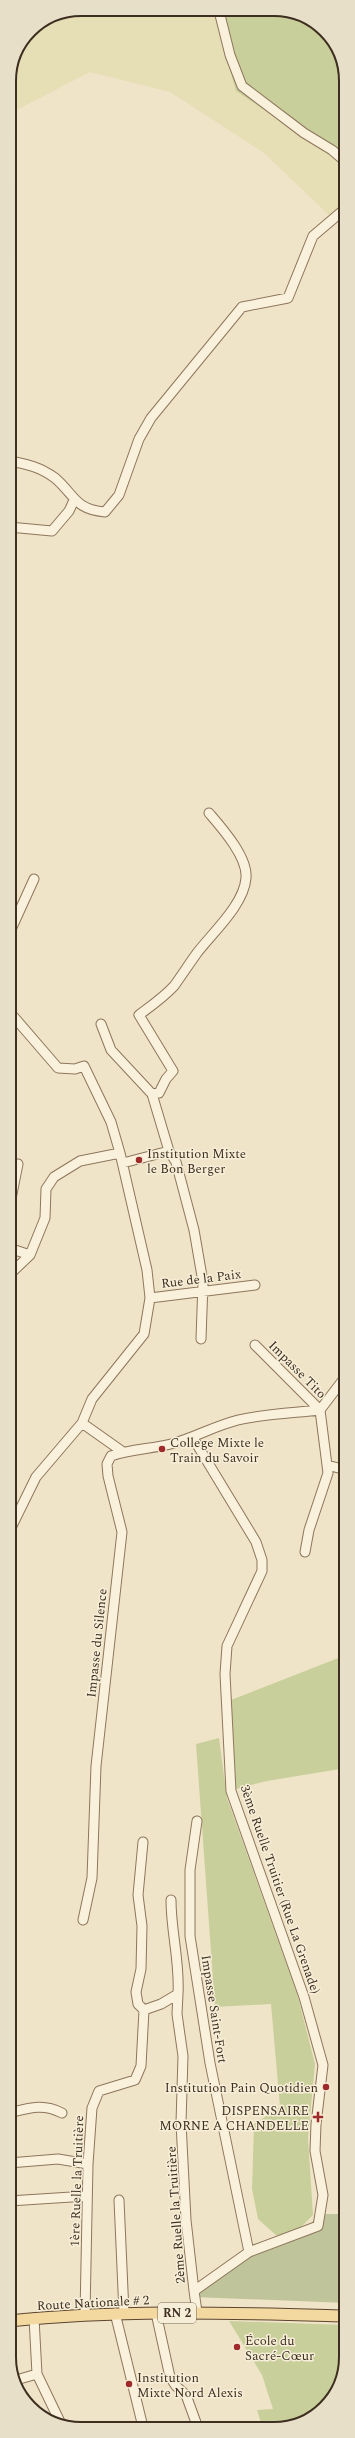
<svg xmlns="http://www.w3.org/2000/svg" width="355" height="2438" font-family="Spectral,serif">
<rect width="100%" height="100%" fill="#f0e4c8"/>
<path fill="#e6deb5" d="M 81,9 L 213,10 L 236,91 L 340,157 L 346,164 L 346,212 L 335,221 L 264,153 L 170,92 L 90,72 L 9,114 L 9,80 L 15,53 L 25,37 L 39,29 L 37,25 L 53,14 Z"/>
<path fill="#c9cf9b" d="M 213,10 L 293,11 L 328,34 L 346,76 L 346,164 L 340,157 L 322,149 L 236,91 Z
M 346,1655 L 346,1768 L 267,1781 L 236,1789 L 231,1700 Z
M 219,1738 L 227,1798 L 297,1993 L 315,2064 L 308,2138 L 313,2215 L 298,2230 L 277,2236 L 258,2219 L 252,2189 L 254,2124 L 280,2107 L 271,2004 L 215,2007 L 196,1744 Z
M 229,2321 L 346,2325 L 346,2358 L 341,2385 L 325,2408 L 279,2429 L 263,2429 L 257,2410 L 273,2409 L 262,2375 Z"/>
<path fill="#bfc49a" d="M 319,2214 L 346,2214 L 346,2303 L 194,2297 L 196,2285 L 253,2244 L 305,2231 Z"/>
<g fill="none" stroke-linecap="round" stroke-linejoin="round">
<g stroke="#8d765c" stroke-width="11">
<path id="minor" d="M 219,11 L 230,55 L 242,86 L 304,133 L 332,150 L 346,162
M 9,461 C 27,464 40,467 55,478 C 75,495 74,509 105,512 L 119,495 L 139,439 L 151,418 L 242,307 L 288,298 L 313,236 L 346,208
M 9,527 L 52,531 L 69,511 L 74,500
M 9,934 L 34,879
M 9,1016 L 14,1017 L 58,1068 L 75,1069 L 84,1066 L 111,1122 L 120,1153 L 147,1270 L 150,1298 L 144,1334 L 92,1399 L 82,1423 L 36,1477 L 9,1532
M 101,1024 L 111,1050 L 152,1094 L 169,1151 L 176,1162 L 194,1230 L 203,1282 L 201,1339
M 152,1094 L 159,1093 L 166,1079 L 173,1071 L 139,1015 C 151,1006 164,997 174,986 C 182,975 189,964 197,953 C 212,933 244,905 246,878 C 248,857 221,827 209,813
M 123,1163 L 169,1151
M 9,1209 L 18,1164
M 9,1248 L 30,1255
M 9,1275 L 30,1255 L 45,1218 L 46,1189 L 54,1177 L 80,1161 L 120,1153
M 150,1298 L 255,1285
M 255,1345 L 320,1410 L 328,1473 L 309,1530 L 305,1552
M 82,1423 L 123,1452
M 193,1438 L 256,1542 L 262,1560 L 262,1571 L 227,1646 L 225,1674 L 231,1791 L 304,1997 L 323,2065 L 316,2124 L 315,2151 L 323,2195 L 318,2226 L 249,2252
M 327,1465 L 346,1470
M 83,1920 L 92,1878 L 96,1766 L 122,1532 L 108,1476 L 107,1464 L 111,1456 C 130,1449 151,1449 171,1444 C 194,1438 214,1426 238,1420 C 264,1414 293,1413 320,1410 L 346,1376
M 178,1994 L 177,2014 L 183,2056 L 181,2123 L 186,2220 L 194,2291
M 144,2010 L 161,2004 L 178,1994 C 180,1962 171,1932 171,1900
M 9,2113 C 29,2108 43,2103 62,2113
M 9,2163 L 58,2159 L 88,2164
M 119,2200 L 124,2313
M 9,2201 L 87,2196
M 197,2312 L 194,2291 L 249,2252 L 210,2063 L 190,1936 L 190,1870 L 197,1821
M 115,2313 L 143,2427
M 156,2313 L 170,2377 L 176,2386 L 186,2395 L 198,2428
M 85,2314 L 88,2164 L 92,2108 L 99,2091 L 135,2080 L 141,2066 L 144,2010 L 138,2004 L 136,1992 L 141,1969 L 142,1926 L 138,1895 L 143,1842
M 34,2318 L 37,2374 L 62,2426
M 16,2380 L 37,2374"/>
</g>
<g stroke="#5b4430" stroke-width="13">
<path id="major" d="M 9,2321 C 121,2309 234,2313 346,2316"/>
</g>
<use href="#minor" stroke="#faf1dc" stroke-width="9"/>
<use href="#major" stroke="#f3d9a0" stroke-width="11"/>
</g>
<g fill="#9e2a2b" stroke="#f7eed8" stroke-width="1.5">
<circle cx="139" cy="1160" r="4"/>
<circle cx="162" cy="1449" r="4"/>
<circle cx="326" cy="2087" r="4"/>
<path d="M316 2111h4v4h4v4h-4v4h-4v-4h-4v-4h4z"/>
<circle cx="237" cy="2347" r="4"/>
<circle cx="129" cy="2384" r="4"/>
</g>
<g text-anchor="middle" stroke-width="3" stroke-linejoin="round" paint-order="stroke">
<rect fill="#f7eed8" stroke="#756857" stroke-width="1" x="158" y="2303" width="38" height="20" rx="3"/>
<g font-size="12" font-weight="bold" fill="#3d2e20">
<text x="177" y="2317">RN 2</text>
</g>
<g font-size="13" fill="#3d2e20" stroke="#f7eed8" text-anchor="start">
<text x="147" y="1158">Institution Mixte<tspan x="147" dy="15">le Bon Berger</tspan></text>
<text x="170" y="1447">College Mixte le<tspan x="170" dy="15">Train du Savoir</tspan></text>
<text x="318" y="2092" text-anchor="end">Institution Pain Quotidien</text>
<text x="309" y="2115" text-anchor="end">DISPENSAIRE<tspan x="309" dy="15">MORNE A CHANDELLE</tspan></text>
<text x="245" y="2345">École du<tspan x="245" dy="15">Sacré-Cœur</tspan></text>
<text x="137" y="2382">Institution<tspan x="137" dy="15">Mixte Nord Alexis</tspan></text>
</g>
<g font-size="13" fill="#3d2e20" stroke="#f7eed8">
<text transform="translate(201 1278) rotate(-7)" y="5">Rue de la Paix</text>
<text transform="translate(298 1369) rotate(45)" y="5">Impasse Tito</text>
<text transform="translate(96 1643) rotate(-84)" y="5">Impasse du Silence</text>
<text transform="translate(281 1889) rotate(71)" y="5">3ème Ruelle Truitier (Rue La Grenade)</text>
<text transform="translate(215 2009) rotate(81)" y="5">Impasse Saint-Fort</text>
<text transform="translate(76 2181) rotate(-88)" y="5">1ère Ruelle la Truitière</text>
<text transform="translate(175 2215) rotate(-94)" y="5">2ème Ruelle la Truitière</text>
<text transform="translate(93 2302) rotate(-3)" y="5">Route Nationale # 2</text>
</g>
</g>
<path d="M0 0H355V2438H0ZM81 16H274A65 65 0 0 1 339 81V2357A65 65 0 0 1 274 2422H81A65 65 0 0 1 16 2357V81A65 65 0 0 1 81 16Z" fill="#e8dfc9" fill-rule="evenodd"/>
<path fill="none" stroke="#3d2e20" stroke-width="2" d="M81 16H274A65 65 0 0 1 339 81V2357A65 65 0 0 1 274 2422H81A65 65 0 0 1 16 2357V81A65 65 0 0 1 81 16Z"/>
</svg>
